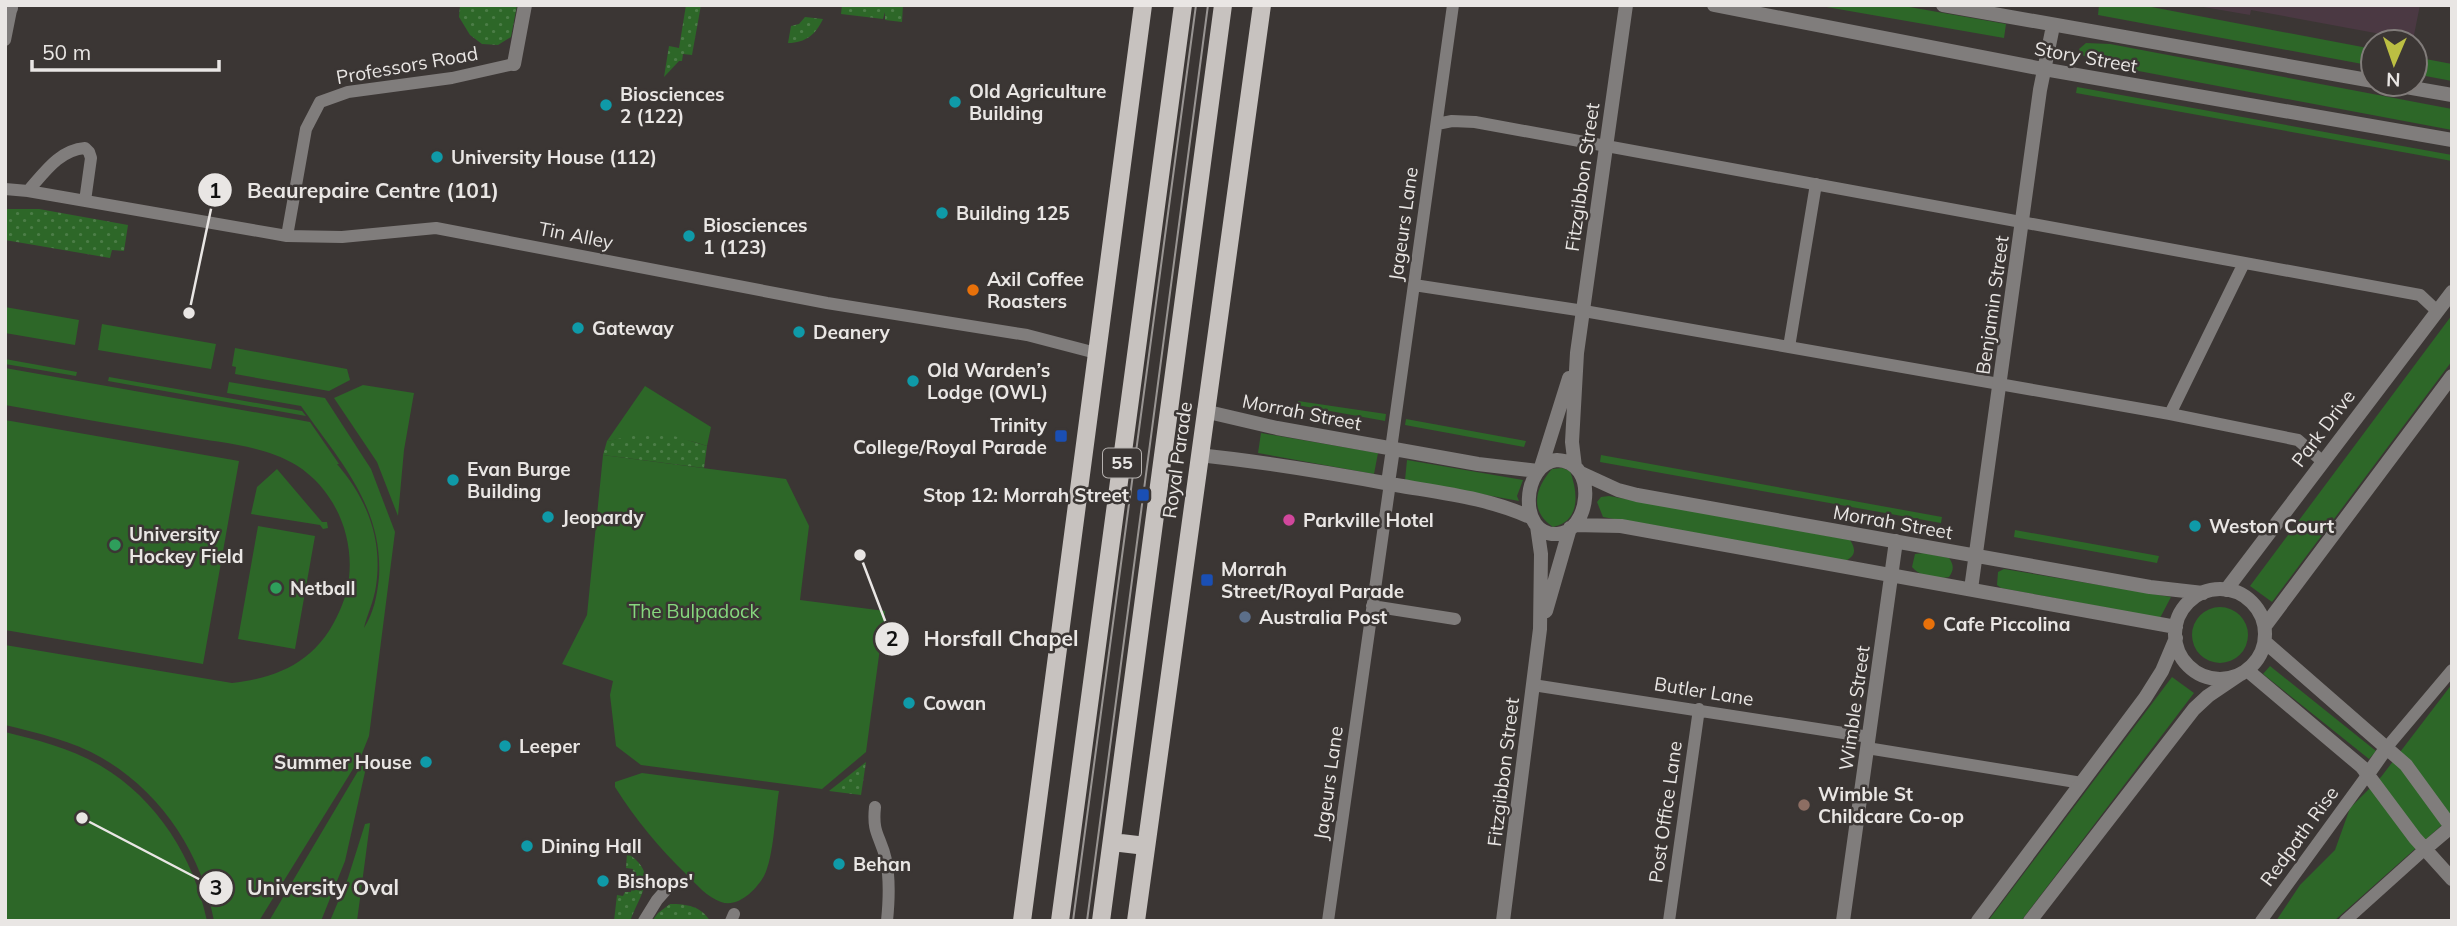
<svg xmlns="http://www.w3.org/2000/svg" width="2457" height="926" font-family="Mulish,sans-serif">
<defs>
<pattern id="garden-dots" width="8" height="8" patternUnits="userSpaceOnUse" patternTransform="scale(1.75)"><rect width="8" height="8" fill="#2d6728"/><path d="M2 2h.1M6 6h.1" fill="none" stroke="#4b7d47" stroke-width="1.8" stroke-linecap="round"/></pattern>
</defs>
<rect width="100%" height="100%" fill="#3b3634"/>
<path fill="#4b3943" d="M 2192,5 L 2420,5 L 2413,40 L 2251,10 L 2250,15 Z"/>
<path fill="#2d6728" d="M 1815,5 L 1898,5 L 2006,24 L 2004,38 Z
M 2099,5 L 2141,5 L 2373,49 L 2373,66 L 2098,15 Z
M 2086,43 L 2110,44 L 2452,109 L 2452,130 L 2112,66 L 2082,55 L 2079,49 Z
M 2415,57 L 2452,64 L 2452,81 L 2415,74 Z
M 2077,87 L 2452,155 L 2452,161 L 2076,93 Z
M 5,307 L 79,320 L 75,345 L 5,333 Z
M 2452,315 L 2452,361 L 2272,602 L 2250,586 Z
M 102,324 L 216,344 L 211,369 L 98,350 Z
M 235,348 L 347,369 L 350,380 L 329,391 L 235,374 L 236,367 L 232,366 Z
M 5,359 L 77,372 L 76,376 L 5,364 Z
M 5,368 L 310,422 L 339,464 L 337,464 C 367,499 383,539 376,586 C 374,601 367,615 364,628 C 374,612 377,596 379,577 C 383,506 339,460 301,406 L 227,393 L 229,382 L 325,398 L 371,469 L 395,532 L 369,736 L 361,756 L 259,921 L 214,921 C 202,854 161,792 102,758 C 73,741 38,733 5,725 L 5,645 L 232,683 C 283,677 319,659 340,610 C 363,560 344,495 296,465 C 263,445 221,443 183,436 C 124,426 65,416 5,405 Z
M 109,377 L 302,411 L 306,416 L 108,381 Z
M 363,385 L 414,393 L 404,450 L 398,516 L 377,462 L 334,398 Z
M 645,386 L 711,427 L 707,446 C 674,434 641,435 607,441 Z
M 1298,401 L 1386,414 L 1385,421 L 1297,405 Z
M 1406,419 L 1526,441 L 1524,447 L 1405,425 Z
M 5,420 L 239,461 L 203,664 L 5,630 Z
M 1261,433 L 1378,453 L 1374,474 L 1258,453 Z
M 603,455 L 786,479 L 809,526 L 800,600 L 885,611 L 866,752 L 822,789 L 641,765 L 616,746 L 610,695 L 613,681 L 562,664 L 587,615 Z
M 1601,455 L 1942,517 L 1941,523 L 1600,462 Z
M 1407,460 L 1523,480 L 1517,496 L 1519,501 L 1405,480 Z
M 1562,468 L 1570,471 C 1578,492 1581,521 1553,527 C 1529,511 1535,488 1552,469 Z
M 277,469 L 322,522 L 327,522 L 328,528 L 323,529 L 320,525 L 251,514 L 257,487 Z
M 1609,496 L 1850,540 C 1856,549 1856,556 1845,561 L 1603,517 L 1597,502 L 1601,497 Z
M 258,526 L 315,536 L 295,649 L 238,639 Z
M 2015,530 L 2159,556 L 2157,563 L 2014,537 Z
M 1924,553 L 1949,558 C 1954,565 1954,570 1949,577 C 1936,580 1921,577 1912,567 L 1915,554 Z
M 2004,569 L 2010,570 L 2171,597 L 2160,618 L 2001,588 L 1997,585 L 1998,572 Z
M2192 635a28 28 0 1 1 56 0a28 28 0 1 1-56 0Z
M 2270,666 L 2376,751 L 2369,759 L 2263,674 Z
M 2172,677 L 2194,693 L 2021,921 L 1988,921 Z
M 2452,684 L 2452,816 L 2334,921 L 2276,921 L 2300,885 L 2335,850 L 2350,808 L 2381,777 Z
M 5,732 C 37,740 73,749 101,766 C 157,799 194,858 207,921 L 5,921 Z
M 361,766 L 364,766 L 365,772 L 345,861 L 321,921 L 269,921 Z
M 642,773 L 779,791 C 775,813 774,857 764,876 C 756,890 738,908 721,902 C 707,897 697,885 687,875 C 659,848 636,820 615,787 L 615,782 Z
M 370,823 L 357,921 L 330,921 L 348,878 L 365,824 Z"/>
<path fill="url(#garden-dots)" d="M 460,5 L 517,5 L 511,37 L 498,45 L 482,44 L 470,35 L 459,17 Z
M 686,5 L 701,5 L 692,55 L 683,54 L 682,61 L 679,61 L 664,77 L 669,46 L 679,48 Z
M 842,5 L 903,5 L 902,22 L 885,20 L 885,12 L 883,19 L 841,14 Z
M 805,17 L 823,19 C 816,34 806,43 788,43 L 791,26 L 799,24 Z
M 5,209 L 39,209 L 128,225 L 124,251 L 112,250 L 110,258 L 5,240 Z
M 637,435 L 674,436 L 707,446 L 704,468 L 603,455 L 607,441 Z
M 866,762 L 861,795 L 829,791 Z
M 627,853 C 660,874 640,894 630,921 L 614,921 L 617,895 L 623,896 L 625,892 L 631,892 L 633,869 L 626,868 Z
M 670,904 C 687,904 701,906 710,921 L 652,921 L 658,913 Z"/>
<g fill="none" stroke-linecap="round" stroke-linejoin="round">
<path stroke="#807d7c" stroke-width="12" d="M 5,40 L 12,5
M 1437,124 L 1452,121 L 1475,122 L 2420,295 L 2436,310
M 5,189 L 28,191 L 287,236 L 342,237 L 436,228 L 827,303 L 1027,335 L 1096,353
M 28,191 C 44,173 59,150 85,148 L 89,152 L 91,158 L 85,201
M 287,236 L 306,129 L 320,102 L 348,92 L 452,78 L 514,64
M 1414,285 L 1584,311 L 2170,414 L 2298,440 L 2322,461
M 1789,347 L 1816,184
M 2170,414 L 2244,263
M 1391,449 L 1453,5
M 1372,606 L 1455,619
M 1533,685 L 1869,737
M 2387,747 L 2452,670
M 1867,748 L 2082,783
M 875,807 C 872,835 881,836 886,860 C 890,879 889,901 887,921
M 644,921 L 657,900 L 672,883
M 731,921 L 734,914
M 1328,921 L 1390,483
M 1669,921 L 1699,709
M 2261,921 L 2368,774
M 2345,921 L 2425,849"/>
<path stroke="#807d7c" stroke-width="14" d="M 5,8 L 11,8
M 514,64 L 525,5"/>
<path stroke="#807d7c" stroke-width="14" d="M 1714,5 L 2043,69 L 2452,140
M 1943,5 L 2373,81
M 2389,84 L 2452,95
M 1204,411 L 1277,428 L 1478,464 L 1538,471
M 1199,455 C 1265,462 1331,473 1396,485 C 1442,493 1489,498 1532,518
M 1557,460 C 1600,462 1589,533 1557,534 C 1517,536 1522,463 1557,460 Z
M 1541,467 L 1569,378
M 1575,467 L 1572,442 L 1577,353 L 1626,5
M 1581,473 L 1618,490 L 1637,495 L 2150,587 L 2203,593
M 1388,483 L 1393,449
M 1574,525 L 1621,526 L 2176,627
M 1971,589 L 2040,90 L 2053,26
M2175 634a45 45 0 1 1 90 0a45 45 0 1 1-90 0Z
M 2226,590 L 2452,292
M 1546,611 L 1570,528
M 2265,626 L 2452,376
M 2265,642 L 2406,765 L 2452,828
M 2247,670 L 2362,767 L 2415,838 L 2452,879
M 2368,774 L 2387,747
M 2425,849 L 2451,827
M 1503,921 L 1540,629 L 1541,554 L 1537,526
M 1843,921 L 1896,541
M 1978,921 L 2145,698 L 2162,671 L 2176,638
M 2030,921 L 2194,709 L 2208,696 L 2242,673"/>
<path stroke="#c7c2bf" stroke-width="18" d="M 1112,842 L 1146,846
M 1022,921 L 1143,5
M 1060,921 L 1183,5
M 1101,921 L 1223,5
M 1136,921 L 1262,5"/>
<path stroke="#999593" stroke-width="2" d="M 1073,921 L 1196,5
M 1087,921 L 1208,5"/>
</g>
<g fill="#0f9aa8" stroke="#3b3634" stroke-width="2.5">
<circle cx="955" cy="102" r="7"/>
<circle cx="606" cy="105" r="7"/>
<circle cx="437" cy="157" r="7"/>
<circle cx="942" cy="213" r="7"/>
<circle cx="689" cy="236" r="7"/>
<circle cx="578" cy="328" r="7"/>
<circle cx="799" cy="332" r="7"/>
<circle cx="913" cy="381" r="7"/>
<circle cx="453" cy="480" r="7"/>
<circle cx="548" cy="517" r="7"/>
<circle cx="2195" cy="526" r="7"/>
<circle cx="909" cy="703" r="7"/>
<circle cx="505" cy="746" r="7"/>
<circle cx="426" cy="762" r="7"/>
<circle cx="527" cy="846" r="7"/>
<circle cx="839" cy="864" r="7"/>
<circle cx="603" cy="881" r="7"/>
</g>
<g fill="#e8710a" stroke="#3b3634" stroke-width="2.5">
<circle cx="973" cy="290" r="7"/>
<circle cx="1929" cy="624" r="7"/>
</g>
<g fill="#1a4fb4" stroke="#3b3634" stroke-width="2.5">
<rect x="1054" y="429" width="14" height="14" rx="3.5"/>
<rect x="1136" y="488" width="14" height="14" rx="3.5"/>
<rect x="1200" y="573" width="14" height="14" rx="3.5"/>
</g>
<circle fill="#d1479c" stroke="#3b3634" stroke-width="2.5" cx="1289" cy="520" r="7"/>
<g fill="#2e9e5b" stroke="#3b3634" stroke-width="2.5">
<circle cx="115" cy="545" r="7"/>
<circle cx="276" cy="588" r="7"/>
</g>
<circle fill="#5c6f8a" stroke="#3b3634" stroke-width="2.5" cx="1245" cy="617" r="7"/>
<circle fill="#8d6e63" stroke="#3b3634" stroke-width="2.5" cx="1804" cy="805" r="7"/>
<g text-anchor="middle" stroke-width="5" stroke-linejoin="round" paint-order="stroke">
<rect fill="#3b3634" stroke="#b5b1af" stroke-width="2" x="1103" y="448.5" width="38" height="29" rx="5"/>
<g font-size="18" font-weight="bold" fill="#e9e6e4">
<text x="1122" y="469">55</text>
</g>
<g font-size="19" fill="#e9e6e4" stroke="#3b3634">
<text transform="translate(2086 57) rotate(10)" y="7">Story Street</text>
<text transform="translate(407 65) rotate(-10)" y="7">Professors Road</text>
<text transform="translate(1582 177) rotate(-82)" y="7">Fitzgibbon Street</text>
<text transform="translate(1403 224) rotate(-82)" y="7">Jageurs Lane</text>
<text transform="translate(576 235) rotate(11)" y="7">Tin Alley</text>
<text transform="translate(1992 305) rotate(-82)" y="7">Benjamin Street</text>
<text transform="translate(1302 412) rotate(11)" y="7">Morrah Street</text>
<text transform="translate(2323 428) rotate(-53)" y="7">Park Drive</text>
<text transform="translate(1177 460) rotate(-82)" y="7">Royal Parade</text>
<text transform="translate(1893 522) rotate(10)" y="7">Morrah Street</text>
<text transform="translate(1704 691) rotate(9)" y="7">Butler Lane</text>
<text transform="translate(1854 708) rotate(-82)" y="7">Wimble Street</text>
<text transform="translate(1503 772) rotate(-83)" y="7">Fitzgibbon Street</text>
<text transform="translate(1328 783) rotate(-82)" y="7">Jageurs Lane</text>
<text transform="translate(1665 812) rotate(-82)" y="7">Post Office Lane</text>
<text transform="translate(2299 836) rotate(-54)" y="7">Redpath Rise</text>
</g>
<g font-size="19" font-weight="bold" fill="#e9e6e4" stroke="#3b3634" text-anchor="start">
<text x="969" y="98">Old Agriculture<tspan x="969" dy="22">Building</tspan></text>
<text x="620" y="101">Biosciences<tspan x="620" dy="22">2 (122)</tspan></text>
<text x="451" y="164">University House (112)</text>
<text x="956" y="220">Building 125</text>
<text x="703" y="232">Biosciences<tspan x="703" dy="22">1 (123)</tspan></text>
<text x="987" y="286">Axil Coffee<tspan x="987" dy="22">Roasters</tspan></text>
<text x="592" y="335">Gateway</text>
<text x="813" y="339">Deanery</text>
<text x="927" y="377">Old Warden’s<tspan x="927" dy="22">Lodge (OWL)</tspan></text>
<text x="1047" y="432" text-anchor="end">Trinity<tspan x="1047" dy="22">College/Royal Parade</tspan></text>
<text x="467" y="476">Evan Burge<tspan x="467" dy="22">Building</tspan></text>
<text x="1129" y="502" text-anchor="end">Stop 12: Morrah Street</text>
<text x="562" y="524">Jeopardy</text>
<text x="1303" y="527">Parkville Hotel</text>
<text x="2209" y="533">Weston Court</text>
<text x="129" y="541">University<tspan x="129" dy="22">Hockey Field</tspan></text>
<text x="1221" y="576">Morrah<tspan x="1221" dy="22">Street/Royal Parade</tspan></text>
<text x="290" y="595">Netball</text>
<text x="1259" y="624">Australia Post</text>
<text x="1943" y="631">Cafe Piccolina</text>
<text x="923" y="710">Cowan</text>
<text x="519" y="753">Leeper</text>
<text x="412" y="769" text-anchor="end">Summer House</text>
<text x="1818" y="801">Wimble St<tspan x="1818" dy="22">Childcare Co-op</tspan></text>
<text x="541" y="853">Dining Hall</text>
<text x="853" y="871">Behan</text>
<text x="617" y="888">Bishops'</text>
</g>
<g font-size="19" fill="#86d87e" stroke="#3b3634">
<text x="694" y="618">The Bulpadock</text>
</g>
</g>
<path fill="none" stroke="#e9e6e4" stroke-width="2.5" d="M189 313L215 190M860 555L892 639M82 818L216 888"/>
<g fill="#e9e6e4" stroke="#3b3634" stroke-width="2.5">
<circle cx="189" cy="313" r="7"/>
<circle cx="860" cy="555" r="7"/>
<circle cx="82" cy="818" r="7"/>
<circle cx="215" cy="190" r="18"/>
<circle cx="892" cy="639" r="18"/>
<circle cx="216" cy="888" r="18"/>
</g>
<g font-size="21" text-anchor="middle" font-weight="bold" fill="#111">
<text x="215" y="198">1</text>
<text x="892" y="646">2</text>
<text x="216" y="895">3</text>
</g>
<g font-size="21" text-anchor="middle" font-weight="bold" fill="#e9e6e4" stroke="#3b3634" stroke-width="5" stroke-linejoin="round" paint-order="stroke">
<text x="373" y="198">Beaurepaire Centre (101)</text>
<text x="1001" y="646">Horsfall Chapel</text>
<text x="323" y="895">University Oval</text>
</g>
<rect width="2457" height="926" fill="none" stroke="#e9e6e4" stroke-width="14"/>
<g transform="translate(2394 63) rotate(182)"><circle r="33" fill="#3b3634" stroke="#817c7a" stroke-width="2"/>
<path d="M0-5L12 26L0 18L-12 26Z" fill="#bcbf43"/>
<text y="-10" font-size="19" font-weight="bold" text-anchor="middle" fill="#e9e6e4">N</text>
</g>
<path d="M32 60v10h187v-10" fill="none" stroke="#e9e6e4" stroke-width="3.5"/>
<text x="42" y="60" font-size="21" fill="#e9e6e4" stroke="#3b3634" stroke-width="5" paint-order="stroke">50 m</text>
</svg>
